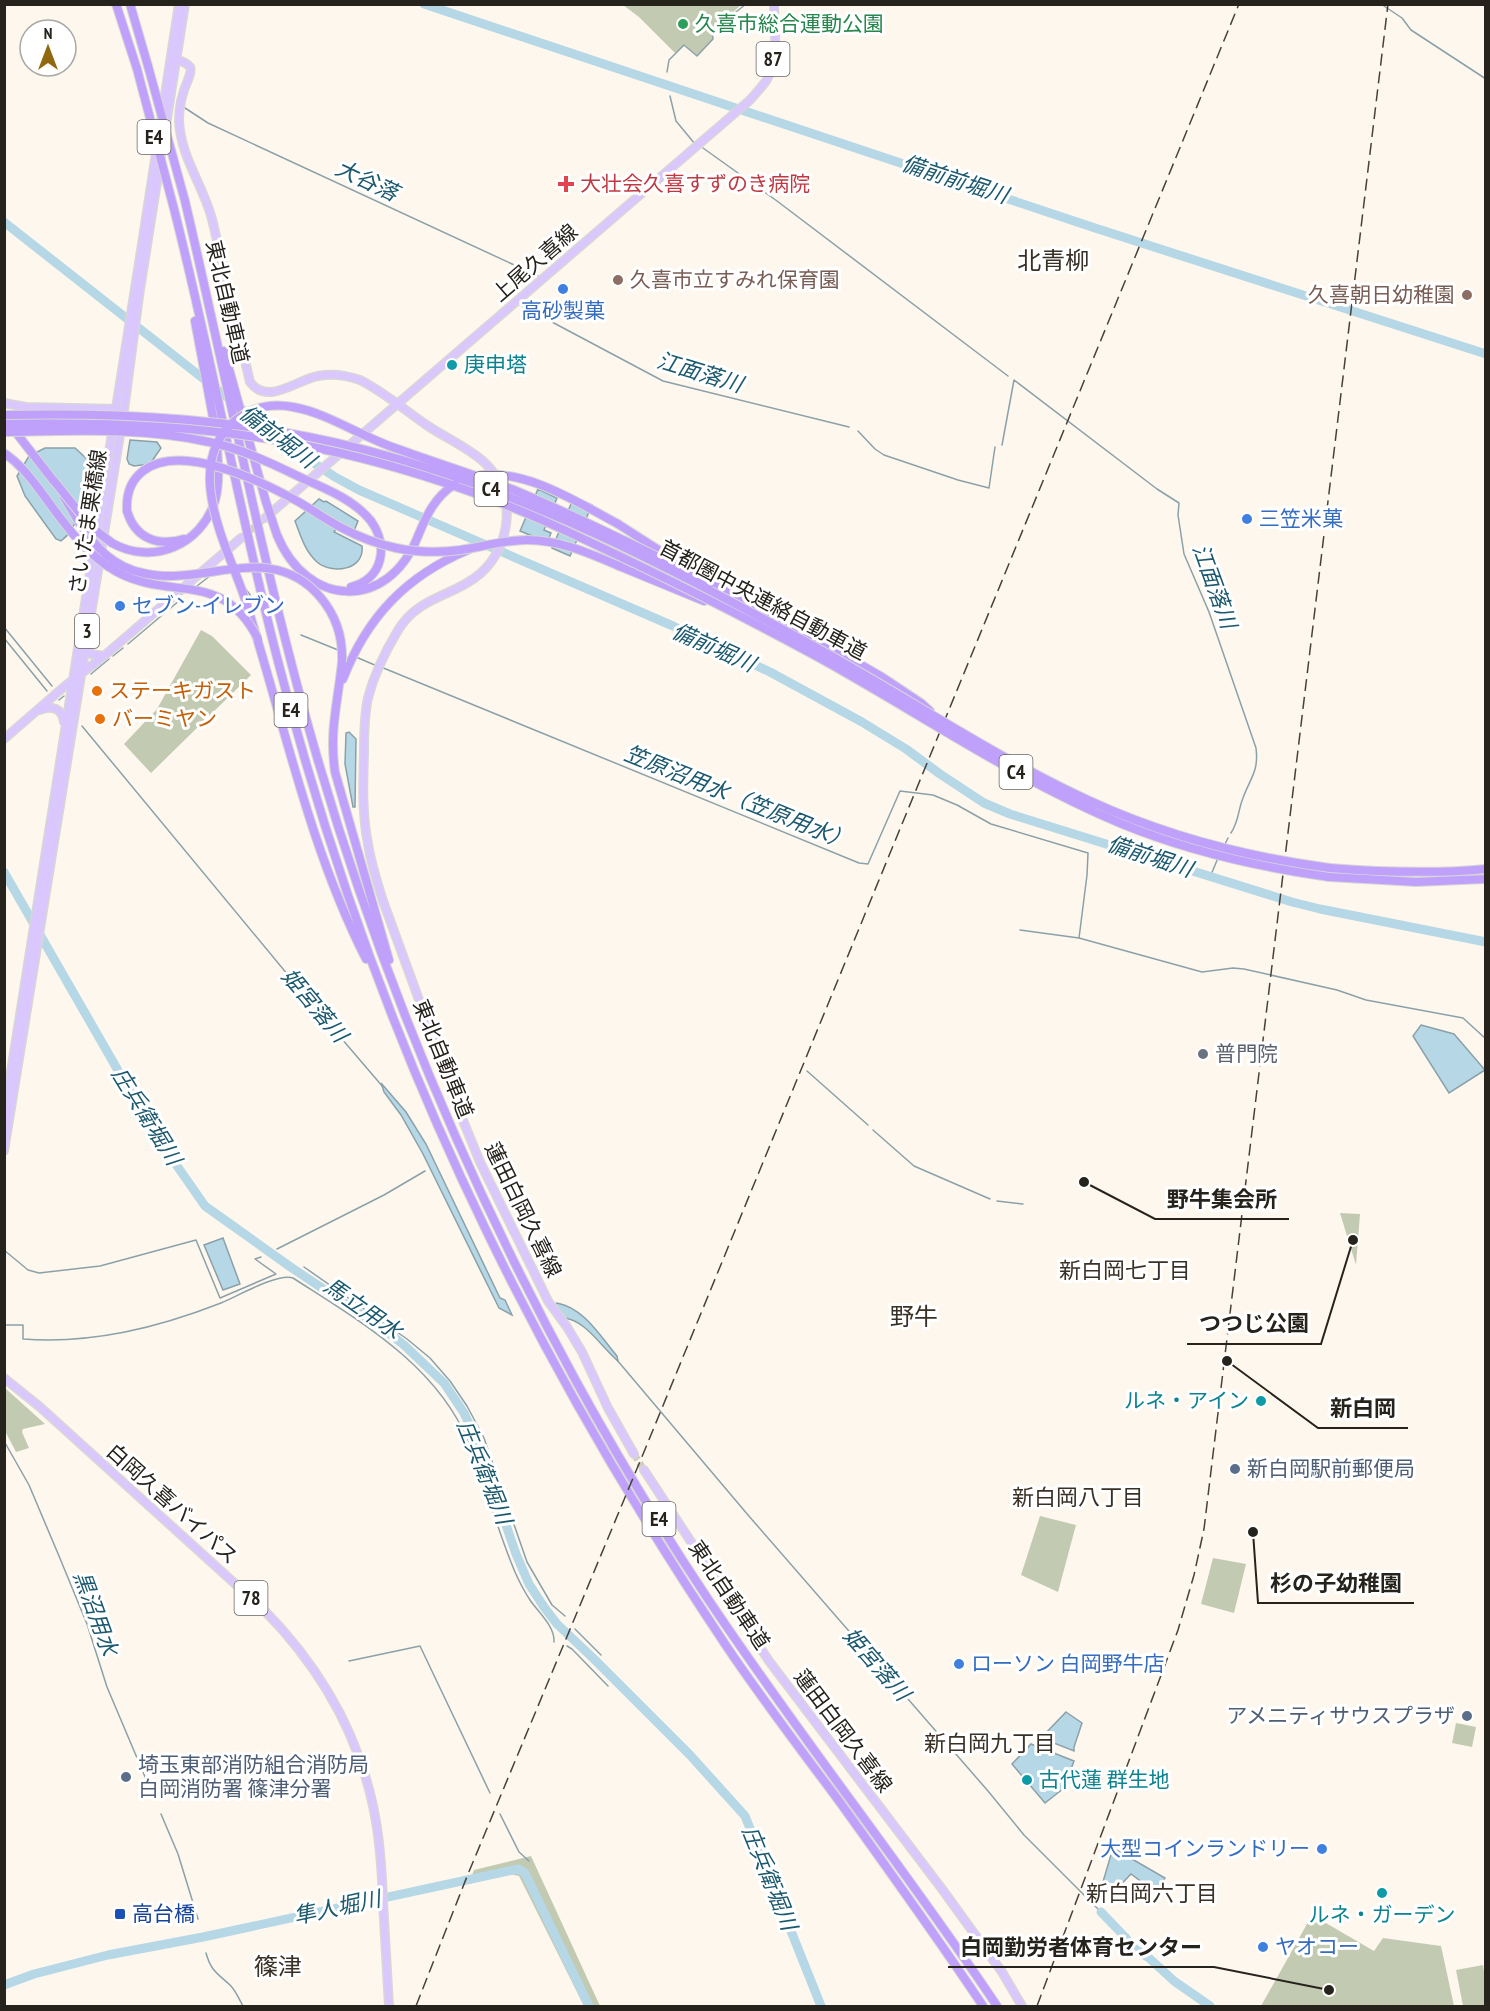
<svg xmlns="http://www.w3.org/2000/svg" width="1490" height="2011" font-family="'PT Sans Narrow','Noto Sans JP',sans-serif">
<rect width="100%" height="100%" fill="#fef7ee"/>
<path fill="#c3cab2" d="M 623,5 L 741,5 L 712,31 L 713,39 L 697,56 L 685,45 L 675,53 L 639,17 Z
M 201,630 L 212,636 L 251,675 L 151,773 L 124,744 L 157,709 Z
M 1340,1213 L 1360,1214 L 1356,1265 Z
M 5,1388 L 45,1424 L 23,1429 L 22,1432 L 29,1448 L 16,1452 L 5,1431 Z
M 1040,1516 L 1076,1525 L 1058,1592 L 1021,1575 Z
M 1213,1558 L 1246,1564 L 1234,1613 L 1201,1604 Z
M 1456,1723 L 1476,1727 L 1472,1747 L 1452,1743 Z
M 531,1856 L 600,2006 L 584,2006 L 519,1876 L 509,1874 L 469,1884 L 474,1870 Z
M 1312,1915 L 1374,1951 L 1383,1938 L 1441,1946 L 1454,2006 L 1261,2006 Z
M 1483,1965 L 1485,1978 L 1485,2006 L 1463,2006 L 1456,1970 Z"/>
<path fill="#b6d7e5" stroke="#8ba1a9" stroke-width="1.5" d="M 130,440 L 157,442 L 161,448 L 150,464 L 134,466 L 129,464 L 127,459 Z
M 45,448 L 75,448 L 88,460 C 83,486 84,524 61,541 L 56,539 L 25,496 L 17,476 L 29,456 Z
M 538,489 L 557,498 L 544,530 L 551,533 L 547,542 L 520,531 Z
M 574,497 L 592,505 L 570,556 L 552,548 Z
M 319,499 L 324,502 L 326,501 L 358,521 L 354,531 L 339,524 L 334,532 L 362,546 C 365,570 332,575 317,562 C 305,551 301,537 295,521 Z
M 349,732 L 356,739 L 355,807 L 353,807 L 345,764 L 346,733 Z
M 1421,1025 L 1454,1034 L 1485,1070 L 1449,1093 L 1413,1036 Z
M 381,1083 L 406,1112 L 426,1144 L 500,1298 L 505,1300 L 512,1315 L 499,1308 L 423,1154 L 401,1115 L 384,1092 Z
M 223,1238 L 240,1284 L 223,1290 L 204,1245 Z
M 557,1303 C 584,1308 600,1336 617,1356 L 618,1361 C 602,1348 585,1319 563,1318 L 555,1304 Z
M 1066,1712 L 1082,1723 L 1074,1747 L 1074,1751 L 1041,1738 Z
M 1031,1744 L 1074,1761 L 1064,1788 L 1045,1803 L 1012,1764 Z
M 1113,1848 L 1165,1878 L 1155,1892 L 1131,1874 L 1111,1895 L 1102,1885 Z"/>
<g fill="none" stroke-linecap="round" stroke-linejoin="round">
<path stroke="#8ba1a9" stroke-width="1.5" d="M 1381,4 L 1402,18 L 1411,30 L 1486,79
M 667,72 L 669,60 L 684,45 L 697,56 L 713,39 L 712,31 L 746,4
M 670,96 L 676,121 L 695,144
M 185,108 L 208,123 L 538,276
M 703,148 L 777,201 L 1008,376
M 520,305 L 663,381 L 849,427
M 858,431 L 875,449 L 884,455 L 958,480 L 989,488 L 995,447
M 1002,445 L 1014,380 L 1157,489 L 1179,503 L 1178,515 L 1184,554 L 1209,612 L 1256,748 C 1259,772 1250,778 1243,798 C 1238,810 1239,821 1231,833
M 197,586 L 211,575
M 245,588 L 253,599
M 4,627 L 52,686
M 301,635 L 338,650
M 4,638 L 47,691
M 128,644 L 180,600
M 113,656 L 123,648
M 356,657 L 377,666
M 381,667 L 859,863 L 868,864 L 900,791 L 933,795 L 957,805 L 991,824 L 1088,853 L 1087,875 L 1079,938
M 91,674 L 109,659
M 59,700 L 64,696
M 82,726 L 312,1004 L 383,1087
M 1224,846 L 1228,838
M 1210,877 L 1218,858
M 1020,930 L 1079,938 L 1202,972 L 1233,968 L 1244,969 L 1337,990 L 1366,1000 L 1463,1018 L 1486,1039
M 807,1071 L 868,1125
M 873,1130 L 914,1166 L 990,1199
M 997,1201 L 1023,1204
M 277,1249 L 384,1195 L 425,1171
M 4,1250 L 28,1270 L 39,1273 L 100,1266 L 196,1240 L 220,1298 L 276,1274 L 255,1259 L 261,1257
M 304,1267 L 407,1339 L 430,1358 L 450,1381 L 467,1406 L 484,1438 L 527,1562 L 552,1605 L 565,1616
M 4,1325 L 23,1325 L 23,1339 C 92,1344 157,1328 221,1303 C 238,1296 277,1273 293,1278 C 361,1322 437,1365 469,1443 C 486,1485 497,1530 515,1572 C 519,1581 524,1591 530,1600 C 538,1612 555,1626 554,1642
M 617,1360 L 748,1515 L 988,1791 L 1024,1835 L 1101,1912
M 4,1441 L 29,1485 L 59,1556 L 87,1624 L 107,1687 L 154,1798
M 575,1629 L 601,1655
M 567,1646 L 572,1649 L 608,1686
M 349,1661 L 420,1646 L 490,1793
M 161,1814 L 178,1854 L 198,1919
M 500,1814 L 519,1852 L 529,1861
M 1126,1938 L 1128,1935
M 206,1953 C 211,1971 217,1973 230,1985 C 236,1991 239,1999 243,2006"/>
<path stroke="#b6d7e5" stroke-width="9" d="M 424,4 L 1092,227 L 1486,354
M 4,222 L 294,450 L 335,477 L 359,490 L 673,626 L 770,672 L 862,722 L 906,749 L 940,774 L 984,803 L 1010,814 L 1292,902 L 1320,909 L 1486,942
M 4,872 L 143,1114 L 175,1163 L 205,1206 L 292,1268 L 382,1328 L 404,1345 L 444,1383 L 464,1413 L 477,1441 L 516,1554 L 529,1584 L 544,1607 L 557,1624 L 594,1659 L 690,1755 L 745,1816 L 821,2006
M 1101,1912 L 1126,1938 L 1132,1947 L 1149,1958 L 1174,1981 L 1210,2006
M 4,1985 L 34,1974 L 108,1955 L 203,1937 L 518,1869 L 525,1873 L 589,2006"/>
<path stroke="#d3ccc4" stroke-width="7" stroke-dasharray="7 3.5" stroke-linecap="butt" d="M 241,538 L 265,518
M 634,1454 L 644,1470"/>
<g stroke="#d8d7d6" stroke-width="10">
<path id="major" d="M 178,60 C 181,61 187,63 190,67 C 192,71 189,76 188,80 C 182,93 179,107 179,121 C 181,158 203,185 212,219 L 250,382 C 268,406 296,380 318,376 C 333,373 346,375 360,380 C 384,392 406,411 428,426 C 446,438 469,448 485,463 C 517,493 512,545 481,573 C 454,597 417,596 397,632 C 385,652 374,675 368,698 C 364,716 364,735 364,753 C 363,783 362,814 368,844 C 371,863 377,882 383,901 L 462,1118 L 480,1162 L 548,1301 L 567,1327 L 582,1352 L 608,1408 L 634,1454
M 4,403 L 26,407 L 118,409
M 265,518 L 750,100 C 755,94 761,88 766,81 C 780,60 774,28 774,4
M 86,645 L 91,654 L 104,656
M 40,710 C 52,705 62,708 64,722
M 4,739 L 65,686 L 104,656 L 241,538
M 4,1116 C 61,745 123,375 179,4
M 4,1151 L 124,410 L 139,296 L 185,4
M 4,1378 L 40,1407 L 264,1610 C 318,1665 357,1731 373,1806 C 380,1838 382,1870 383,1902 C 385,1937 387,1972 389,2006
M 644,1470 L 769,1661 L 942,1889 L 1002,1972 L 1022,2006"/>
</g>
<g stroke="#d8d7d6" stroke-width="10">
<path id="highway" d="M 116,4 L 137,69
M 130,4 L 148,66
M 185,201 C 228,384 263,569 315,750 C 378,969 467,1181 576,1381 C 616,1454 660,1527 706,1596 C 799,1736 904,1867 997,2006
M 173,205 C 212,357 239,513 279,665 C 329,859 398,1049 486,1230 C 556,1375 637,1513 727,1647 C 762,1699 801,1750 839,1801 C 888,1869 937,1937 983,2006
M 195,321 L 215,428
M 224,351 L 266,502
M 14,430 L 56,484
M 64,497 L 80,524
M 127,511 C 135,538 157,547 184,539
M 618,524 L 690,570
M 277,535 C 307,608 388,612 418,536
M 112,543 C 153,566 201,545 215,501 C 220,483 218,463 217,445
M 619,566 L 704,601
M 708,581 L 806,633 L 882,677 L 921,703 L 930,711
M 351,587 C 383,579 389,546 371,521
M 244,596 C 283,717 308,845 366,959
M 342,662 C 338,702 329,730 335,772 L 389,960
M 343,679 C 367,617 406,576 468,550
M 1330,868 C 1381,872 1434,874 1486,869
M 1329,877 L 1416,882 L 1486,879"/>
</g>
<use href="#major" stroke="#d9c7fd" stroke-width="7"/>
<use href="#highway" stroke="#bfa1fb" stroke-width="8"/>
<path stroke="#46423b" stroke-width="1.5" stroke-dasharray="12 6" stroke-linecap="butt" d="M 416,2006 L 468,1874 L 646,1447 L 1239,4
M 1037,2006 L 1178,1630 L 1194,1575 L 1204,1529 L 1388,4"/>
<g stroke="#d8d7d6" stroke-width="10" stroke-linecap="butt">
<path id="highway-bridge" d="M 148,66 L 185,201
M 137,69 L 173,205
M 4,415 C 126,412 247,419 366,450 C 530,492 681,573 828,654 C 916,703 999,759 1090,801 C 1166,836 1247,857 1330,868
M 4,424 C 110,422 214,426 317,448 C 375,460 432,477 488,498 C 539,517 588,541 638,565 C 698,594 757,624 816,656 C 918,712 1014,779 1122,824 C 1188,851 1258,867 1329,877
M 4,432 C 72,431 143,427 209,442 C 243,449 275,465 306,480 C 329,490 355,501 371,521
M 4,453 C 19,463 29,476 39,489 C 62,520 83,553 117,572 C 171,601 223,569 258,639
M 477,476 C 523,467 579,503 618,524
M 54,481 L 91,527 L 112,543
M 266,502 L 277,535
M 127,511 C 126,495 130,481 143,471 C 181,442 261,481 297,501 C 313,510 328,521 344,529 C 361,538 378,544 396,548 C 416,552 439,553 460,550 C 482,547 504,540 527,540 C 560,540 589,553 619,566
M 80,524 C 96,548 114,567 143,573 C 204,588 271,538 321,598 C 336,616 343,639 342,662
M 418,536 C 427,514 435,497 455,484
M 244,596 C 226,544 181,463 237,419 C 253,407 272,403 293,407 C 328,413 363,438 398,449 C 436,463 476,475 514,490 C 581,518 646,551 711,583"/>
</g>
<use href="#highway-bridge" stroke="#bfa1fb" stroke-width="8"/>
</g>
<circle fill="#2e9e5b" stroke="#fff" stroke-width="2" cx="683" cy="24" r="6"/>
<path fill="#e0444e" stroke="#fff" stroke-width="2" d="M563 175h6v6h6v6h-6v6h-6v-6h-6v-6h6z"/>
<g fill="#8d6e63" stroke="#fff" stroke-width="2">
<circle cx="618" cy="280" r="6"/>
<circle cx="1467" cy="295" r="6"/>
</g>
<g fill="#3f7fe0" stroke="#fff" stroke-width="2">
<circle cx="563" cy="289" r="6"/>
<circle cx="1247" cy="519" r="6"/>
<circle cx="120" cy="606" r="6"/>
<circle cx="959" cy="1664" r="6"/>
<circle cx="1322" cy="1849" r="6"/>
<circle cx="1263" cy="1947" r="6"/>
</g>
<g fill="#0f9aa8" stroke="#fff" stroke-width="2">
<circle cx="452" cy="365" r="6"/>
<circle cx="1261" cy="1401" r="6"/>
<circle cx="1027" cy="1780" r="6"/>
<circle cx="1382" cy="1893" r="6"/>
</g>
<g fill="#e8710a" stroke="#fff" stroke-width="2">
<circle cx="97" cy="691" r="6"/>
<circle cx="100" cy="719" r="6"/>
</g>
<circle fill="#6b7280" stroke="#fff" stroke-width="2" cx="1203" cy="1054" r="6"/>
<g fill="#5c6f8a" stroke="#fff" stroke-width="2">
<circle cx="1235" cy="1469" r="6"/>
<circle cx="1467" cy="1716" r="6"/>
<circle cx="126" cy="1777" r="6"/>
</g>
<rect fill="#1a4fb4" stroke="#fff" stroke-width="2" x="114" y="1908" width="12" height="12" rx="3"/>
<g text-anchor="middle" stroke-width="6" stroke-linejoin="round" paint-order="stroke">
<g fill="#fff" stroke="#676460" stroke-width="1.5">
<rect x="756.5" y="42" width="33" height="34" rx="4.5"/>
<rect x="137.5" y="120" width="33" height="34" rx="4.5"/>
<rect x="474.5" y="472" width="33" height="34" rx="4.5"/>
<rect x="75" y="614" width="24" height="34" rx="4.5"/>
<rect x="274.5" y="693" width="33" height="34" rx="4.5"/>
<rect x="999.5" y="755" width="33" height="34" rx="4.5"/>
<rect x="642.5" y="1502" width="33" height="34" rx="4.5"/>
<rect x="234.5" y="1581" width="33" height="34" rx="4.5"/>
</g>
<g font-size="20" font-weight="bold" fill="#26221c">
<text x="773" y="66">87</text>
<text x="154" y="144">E4</text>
<text x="491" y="496">C4</text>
<text x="87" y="638">3</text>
<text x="291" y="717">E4</text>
<text x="1016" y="779">C4</text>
<text x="659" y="1526">E4</text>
<text x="251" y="1605">78</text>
</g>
<g font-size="21" fill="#27864d" stroke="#fff" text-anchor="start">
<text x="695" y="31">久喜市総合運動公園</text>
</g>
<g font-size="21" fill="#be3a42" stroke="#fff" text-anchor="start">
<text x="580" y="191">大壮会久喜すずのき病院</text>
</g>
<g font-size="21" fill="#26221c" stroke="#fff">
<text transform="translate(535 263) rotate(-41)" y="7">上尾久喜線</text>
<text transform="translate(227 302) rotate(77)" y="7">東北自動車道</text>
<text transform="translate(88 522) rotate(-81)" y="7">さいたま栗橋線</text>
<text transform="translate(763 600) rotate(28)" y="7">首都圏中央連絡自動車道</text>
<text transform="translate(443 1059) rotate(68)" y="7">東北自動車道</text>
<text transform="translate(523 1210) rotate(64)" y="7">蓮田白岡久喜線</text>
<text transform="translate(172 1504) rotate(42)" y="7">白岡久喜バイパス</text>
<text transform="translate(729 1595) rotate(56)" y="7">東北自動車道</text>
<text transform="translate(843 1731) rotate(53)" y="7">蓮田白岡久喜線</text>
</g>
<g font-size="21" fill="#785e54" stroke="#fff" text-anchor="start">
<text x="630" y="287">久喜市立すみれ保育園</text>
<text x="1455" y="302" text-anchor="end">久喜朝日幼稚園</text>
</g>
<g font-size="21" fill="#366cbe" stroke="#fff" text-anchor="start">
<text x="563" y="318" text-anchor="middle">高砂製菓</text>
<text x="1259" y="526">三笠米菓</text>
<text x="132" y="613">セブン-イレブン</text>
<text x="971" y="1671">ローソン 白岡野牛店</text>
<text x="1310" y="1856" text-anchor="end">大型コインランドリー</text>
<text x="1275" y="1954">ヤオコー</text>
</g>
<g font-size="21" fill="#0d838f" stroke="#fff" text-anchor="start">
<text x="464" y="372">庚申塔</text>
<text x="1249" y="1408" text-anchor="end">ルネ・アイン</text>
<text x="1039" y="1787">古代蓮 群生地</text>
<text x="1382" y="1922" text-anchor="middle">ルネ・ガーデン</text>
</g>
<g font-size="21" fill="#c56008" stroke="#fff" text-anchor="start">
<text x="109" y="698">ステーキガスト</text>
<text x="112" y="726">バーミヤン</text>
</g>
<g font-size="21" fill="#5b616d" stroke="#fff" text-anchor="start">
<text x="1215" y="1061">普門院</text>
</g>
<g font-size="21" fill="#4e5e75" stroke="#fff" text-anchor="start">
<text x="1247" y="1476">新白岡駅前郵便局</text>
<text x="1455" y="1723" text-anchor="end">アメニティサウスプラザ</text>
<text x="138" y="1772">埼玉東部消防組合消防局<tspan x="138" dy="24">白岡消防署 篠津分署</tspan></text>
</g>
<g font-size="21" fill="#164399" stroke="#fff" text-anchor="start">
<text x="132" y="1921">高台橋</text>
</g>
<g font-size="22" font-style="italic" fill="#1c596e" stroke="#fff">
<text transform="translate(955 179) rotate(18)" y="8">備前前堀川</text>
<text transform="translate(367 180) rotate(25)" y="8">大谷落</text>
<text transform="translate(700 372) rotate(17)" y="8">江面落川</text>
<text transform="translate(278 436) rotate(37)" y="8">備前堀川</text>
<text transform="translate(1215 586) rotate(70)" y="8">江面落川</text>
<text transform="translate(714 647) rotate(24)" y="8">備前堀川</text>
<text transform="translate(738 797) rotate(22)" y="8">笠原沼用水（笠原用水）</text>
<text transform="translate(1150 856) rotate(18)" y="8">備前堀川</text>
<text transform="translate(315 1005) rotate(50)" y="8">姫宮落川</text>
<text transform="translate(147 1116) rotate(58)" y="8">庄兵衛堀川</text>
<text transform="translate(363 1308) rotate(35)" y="8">馬立用水</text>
<text transform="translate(485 1472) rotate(68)" y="8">庄兵衛堀川</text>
<text transform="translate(96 1613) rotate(70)" y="8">黒沼用水</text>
<text transform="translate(877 1664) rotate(49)" y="8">姫宮落川</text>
<text transform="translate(770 1878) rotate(68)" y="8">庄兵衛堀川</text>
<text transform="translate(337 1907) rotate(-12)" y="8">隼人堀川</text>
</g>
<g font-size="22" fill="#3a3126" stroke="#fff">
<text x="1125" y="1278">新白岡七丁目</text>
<text x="1078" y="1505">新白岡八丁目</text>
<text x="990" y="1751">新白岡九丁目</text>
<text x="1152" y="1901">新白岡六丁目</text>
</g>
<g font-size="24" fill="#3a3126" stroke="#fff">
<text x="1053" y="269">北青柳</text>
<text x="914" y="1325">野牛</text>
<text x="278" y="1975">篠津</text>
</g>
</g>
<path fill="none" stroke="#26221c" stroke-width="2" d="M1084 1182L1155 1219H1289M1353 1240L1321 1344H1187M1227 1361L1318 1428H1408M1253 1532L1258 1603H1414M1329 1990L1214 1967H948"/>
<g fill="#26221c" stroke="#fff" stroke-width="2">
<circle cx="1084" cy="1182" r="6"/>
<circle cx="1353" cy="1240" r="6"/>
<circle cx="1227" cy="1361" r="6"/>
<circle cx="1253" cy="1532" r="6"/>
<circle cx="1329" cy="1990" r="6"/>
</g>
<g font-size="22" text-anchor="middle" font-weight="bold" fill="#26221c" stroke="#fff" stroke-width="6" stroke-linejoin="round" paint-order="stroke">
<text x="1222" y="1207">野牛集会所</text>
<text x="1254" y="1331">つつじ公園</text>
<text x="1363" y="1416">新白岡</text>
<text x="1336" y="1591">杉の子幼稚園</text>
<text x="1081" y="1955">白岡勤労者体育センター</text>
</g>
<rect width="1490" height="2011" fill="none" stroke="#26221c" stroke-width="12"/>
<g transform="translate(48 48)"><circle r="28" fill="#ffffff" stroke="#a8a7a4" stroke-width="1.5"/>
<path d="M0-4.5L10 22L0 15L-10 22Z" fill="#916810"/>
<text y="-9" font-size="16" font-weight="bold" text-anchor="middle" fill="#26221c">N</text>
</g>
</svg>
